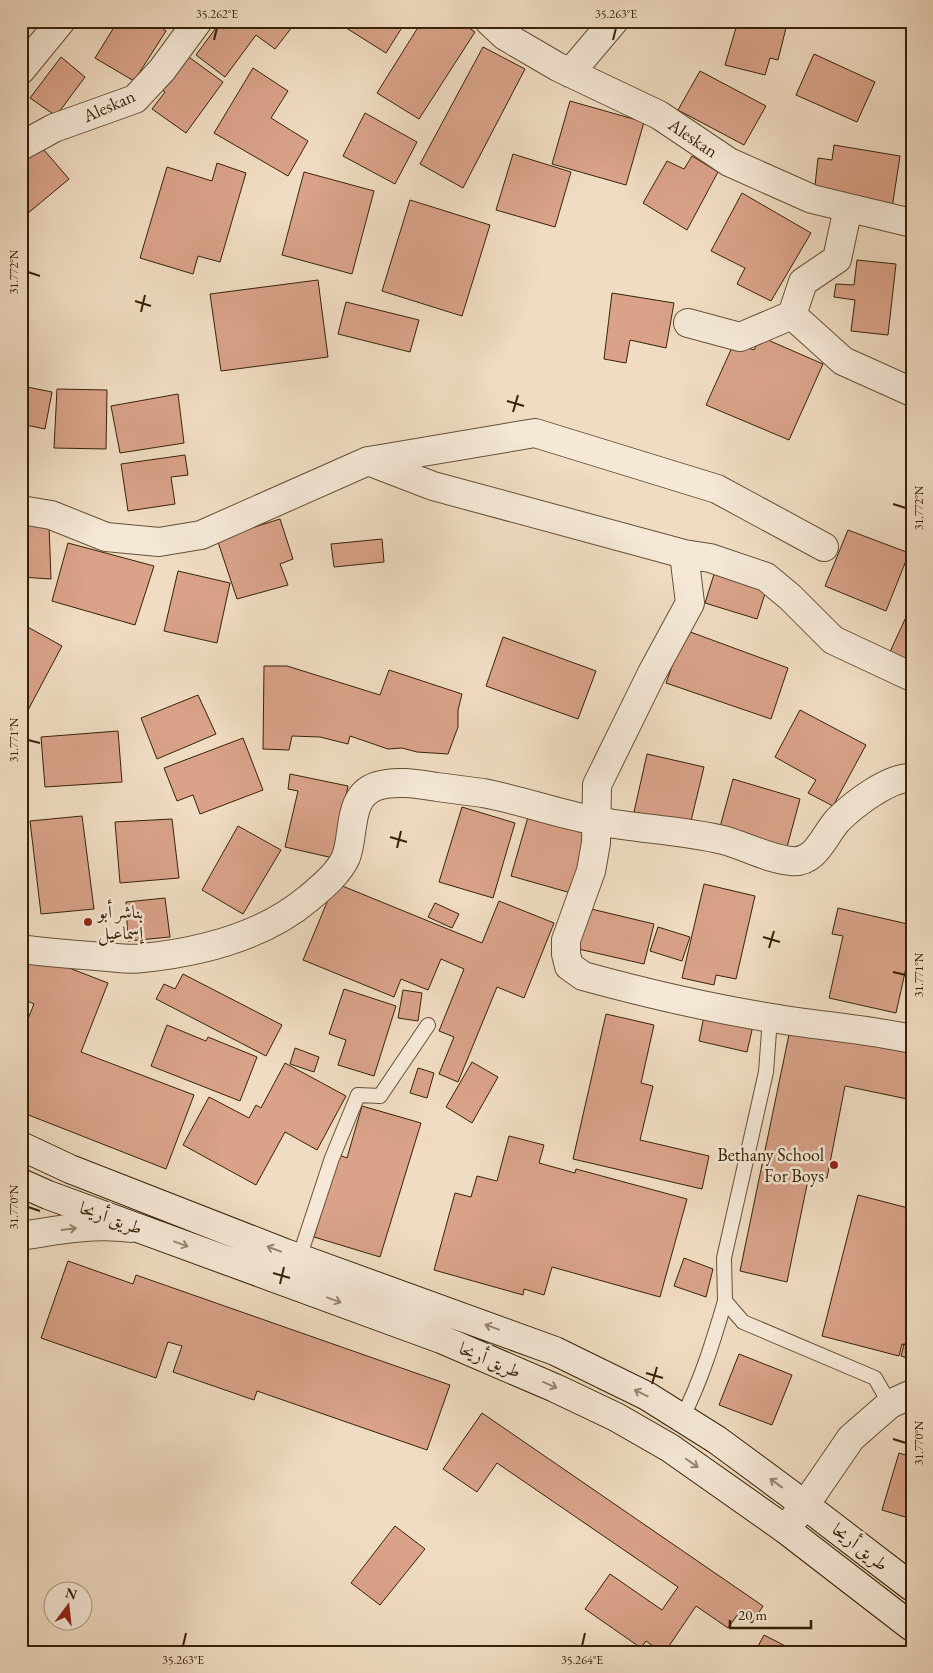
<svg xmlns="http://www.w3.org/2000/svg" width="933" height="1673" font-family="'EB Garamond',Amiri,serif">
<rect width="100%" height="100%" fill="#f0dcc2"/>
<filter id="stains"><feTurbulence type="fractalNoise" baseFrequency=".004" numOctaves="4"/><feColorMatrix values="0 0 0 0 .2 0 0 0 0 .09 0 0 0 0 .02 0 0 0 .5 -.17"/></filter>
<radialGradient id="worn" r=".72"><stop offset=".6" stop-color="#630" stop-opacity="0"/><stop offset="1" stop-color="#630" stop-opacity=".3"/></radialGradient>
<path fill="#d9a289" stroke="#372307" d="M 118,21 L 152,21 L 166,31 L 134,81 L 95,58 Z
M 221,21 L 295,21 L 296,22 L 275,49 L 256,35 L 225,77 L 196,55 Z
M 346,21 L 406,21 L 386,53 L 343,26 Z
M 422,21 L 458,21 L 475,32 L 419,119 L 377,93 Z
M 738,21 L 761,21 L 786,28 L 778,60 L 770,58 L 765,75 L 725,65 Z
M 483,47 L 525,69 L 463,188 L 420,164 Z
M 814,54 L 875,82 L 857,122 L 796,95 Z
M 186,55 L 223,82 L 186,133 L 152,109 L 165,92 L 160,88 Z
M 61,57 L 85,77 L 56,116 L 30,98 Z
M 253,68 L 288,91 L 271,118 L 308,141 L 288,176 L 214,133 Z
M 700,71 L 766,106 L 744,145 L 678,110 Z
M 570,101 L 644,122 L 626,185 L 552,164 Z
M 365,113 L 417,142 L 395,184 L 343,156 Z
M 38,143 L 69,179 L 21,219 L 21,157 Z
M 834,145 L 900,156 L 892,208 L 814,195 L 818,158 L 832,160 Z
M 513,154 L 571,172 L 555,227 L 496,210 Z
M 692,156 L 718,172 L 687,230 L 643,203 L 667,161 L 684,169 Z
M 217,163 L 246,173 L 220,262 L 198,256 L 193,274 L 140,258 L 167,167 L 212,181 Z
M 304,172 L 374,191 L 352,274 L 282,255 Z
M 742,193 L 811,233 L 771,301 L 737,284 L 745,268 L 711,251 Z
M 410,200 L 490,225 L 462,316 L 382,291 Z
M 857,260 L 896,264 L 888,335 L 851,331 L 855,300 L 834,297 L 836,284 L 854,285 Z
M 318,280 L 328,357 L 221,371 L 210,294 Z
M 612,293 L 674,303 L 666,348 L 630,340 L 626,363 L 604,359 Z
M 346,302 L 419,320 L 410,352 L 338,334 Z
M 761,337 L 823,364 L 789,440 L 706,405 L 734,343 L 754,350 Z
M 22,386 L 52,392 L 45,429 L 21,424 Z
M 57,389 L 107,390 L 106,449 L 54,448 Z
M 178,394 L 184,443 L 120,453 L 111,406 Z
M 185,455 L 188,475 L 171,477 L 175,504 L 128,511 L 121,464 Z
M 280,519 L 293,559 L 280,564 L 288,585 L 237,599 L 217,539 Z
M 21,522 L 49,525 L 51,579 L 21,577 Z
M 848,530 L 909,553 L 886,611 L 825,586 Z
M 382,539 L 384,562 L 334,567 L 331,544 Z
M 68,543 L 154,566 L 135,625 L 52,601 Z
M 716,568 L 768,584 L 757,619 L 705,603 Z
M 178,571 L 230,583 L 217,643 L 164,631 Z
M 912,604 L 912,664 L 889,654 Z
M 24,625 L 62,646 L 27,712 L 21,709 L 21,630 Z
M 685,630 L 788,668 L 771,719 L 666,683 Z
M 503,637 L 596,671 L 578,719 L 486,686 Z
M 264,666 L 287,666 L 380,695 L 389,670 L 462,694 L 458,710 L 458,727 L 448,754 L 417,752 L 402,748 L 388,749 L 350,736 L 348,744 L 320,737 L 292,736 L 289,750 L 263,749 Z
M 198,695 L 216,734 L 157,759 L 141,718 Z
M 800,710 L 866,745 L 833,806 L 808,793 L 816,780 L 775,757 Z
M 118,731 L 122,782 L 45,787 L 41,737 Z
M 243,738 L 263,790 L 200,814 L 193,795 L 177,801 L 164,768 Z
M 647,754 L 704,767 L 690,825 L 634,812 Z
M 290,774 L 348,786 L 333,858 L 285,847 L 298,791 L 288,789 Z
M 733,779 L 800,799 L 787,847 L 720,827 Z
M 462,807 L 515,823 L 493,898 L 439,882 Z
M 82,816 L 94,909 L 41,914 L 30,821 Z
M 528,817 L 588,834 L 571,893 L 511,876 Z
M 172,819 L 179,878 L 120,883 L 115,822 Z
M 238,826 L 281,850 L 243,914 L 202,890 Z
M 335,883 L 482,943 L 499,901 L 554,923 L 524,998 L 497,987 L 458,1082 L 439,1074 L 454,1037 L 439,1031 L 464,969 L 441,959 L 428,990 L 401,979 L 394,997 L 303,960 Z
M 704,884 L 755,896 L 736,979 L 716,975 L 714,985 L 682,978 Z
M 165,898 L 170,937 L 128,941 L 126,902 Z
M 435,903 L 459,914 L 452,928 L 428,917 Z
M 583,907 L 654,924 L 644,964 L 574,948 Z
M 838,908 L 912,925 L 912,941 L 896,1013 L 829,998 L 843,936 L 832,934 Z
M 658,927 L 690,937 L 682,961 L 650,951 Z
M 33,954 L 108,983 L 81,1052 L 194,1095 L 166,1169 L 21,1112 L 21,1036 L 34,1004 L 21,998 L 21,985 Z
M 183,974 L 282,1025 L 266,1056 L 156,999 L 164,984 L 175,989 Z
M 344,989 L 396,1006 L 374,1076 L 338,1065 L 346,1040 L 329,1034 Z
M 403,990 L 422,993 L 418,1021 L 398,1018 Z
M 705,1011 L 754,1021 L 747,1052 L 699,1041 Z
M 606,1014 L 654,1025 L 641,1083 L 653,1086 L 640,1140 L 709,1156 L 702,1189 L 573,1159 Z
M 167,1025 L 206,1041 L 208,1037 L 257,1057 L 240,1101 L 151,1066 Z
M 791,1025 L 912,1050 L 912,1100 L 845,1086 L 827,1178 L 809,1175 L 787,1282 L 740,1271 Z
M 295,1048 L 319,1057 L 314,1072 L 290,1064 Z
M 472,1062 L 498,1077 L 472,1123 L 446,1107 Z
M 285,1063 L 346,1096 L 317,1150 L 285,1132 L 256,1185 L 183,1145 L 209,1097 L 249,1118 L 256,1105 L 261,1108 Z
M 418,1068 L 434,1073 L 427,1098 L 410,1093 Z
M 362,1106 L 421,1123 L 380,1257 L 314,1237 L 339,1155 L 347,1158 Z
M 509,1136 L 544,1145 L 539,1163 L 575,1173 L 576,1169 L 687,1199 L 660,1297 L 552,1267 L 544,1295 L 524,1289 L 523,1295 L 434,1270 L 455,1193 L 471,1197 L 477,1176 L 497,1181 Z
M 858,1195 L 912,1209 L 912,1346 L 902,1344 L 899,1356 L 822,1336 Z
M 684,1258 L 713,1269 L 706,1297 L 674,1286 Z
M 68,1261 L 133,1284 L 136,1275 L 450,1385 L 427,1450 L 257,1391 L 254,1400 L 173,1372 L 182,1346 L 168,1342 L 156,1378 L 41,1338 Z
M 904,1344 L 912,1346 L 912,1360 L 901,1356 Z
M 739,1354 L 792,1375 L 772,1425 L 719,1405 Z
M 482,1413 L 763,1606 L 752,1623 L 738,1614 L 728,1628 L 696,1606 L 665,1652 L 661,1652 L 646,1641 L 641,1648 L 585,1609 L 610,1574 L 662,1610 L 678,1587 L 497,1463 L 477,1492 L 443,1469 Z
M 899,1453 L 912,1457 L 912,1519 L 882,1510 Z
M 395,1526 L 425,1549 L 380,1605 L 351,1583 Z
M 764,1635 L 797,1652 L 755,1652 Z"/>
<g fill="none" stroke-linecap="round" stroke-linejoin="round">
<g stroke="#655136" stroke-width="16">
<path id="service" d="M 770,1018 L 766,1072 L 724,1258 L 725,1301 L 743,1322 L 875,1378 L 890,1404
M 299,1258 L 332,1158 L 358,1095 L 380,1096 L 428,1025
M 682,1418 C 701,1381 713,1342 725,1301"/>
</g>
<g stroke="#655136" stroke-width="30">
<path id="minor" d="M 489,21 L 505,36 L 558,67 L 659,115 L 729,162 L 812,199 L 912,223
M 570,73 L 614,21
M 21,146 L 54,128 L 135,99 L 162,70 L 198,21
M 792,315 L 843,361 L 912,392
M 688,323 L 740,337 L 792,315 L 803,282 L 837,259 L 848,208
M 369,461 L 535,433 L 717,489 L 824,547
M 21,510 L 51,515 L 106,537 L 159,542 L 201,535 L 368,461 L 433,486 L 684,554 L 690,603 L 652,673 L 597,785 L 596,843 L 591,871 L 566,940 L 566,954 L 569,966 L 583,976 C 645,993 709,1008 772,1018 C 819,1026 866,1029 912,1039
M 684,554 L 710,558 L 766,577 L 790,597 L 833,640 L 912,677
M 21,949 C 50,953 79,955 108,957 C 119,958 132,960 143,958 C 201,952 264,936 309,898 C 322,887 339,873 346,857 C 355,833 347,796 377,786 C 396,780 418,784 437,787 C 452,789 468,791 483,793 C 521,800 558,814 597,821 C 638,829 682,830 723,840 C 746,846 768,859 791,861 C 816,864 824,835 838,820 C 853,805 890,776 912,778"/>
</g>
<g stroke="#655136" stroke-width="30">
<path id="tertiary" d="M 21,70 L 61,21
M 21,1236 C 57,1230 95,1223 131,1228
M 785,1529 L 805,1505 L 851,1438 L 890,1404 L 912,1394"/>
</g>
<g stroke="#372307" stroke-width="30">
<path id="secondary" d="M 21,1146 L 70,1169 L 285,1253 L 555,1351 L 647,1396 L 717,1440 L 805,1505 L 912,1587
M 21,1183 L 48,1195 L 441,1339 L 555,1388 L 616,1417 L 670,1448 L 785,1529 L 912,1627"/>
</g>
<use href="#service" stroke="#f5e8d7" stroke-width="14"/>
<use href="#minor" stroke="#f5e8d7" stroke-width="28"/>
<use href="#tertiary" stroke="#f5e8d7" stroke-width="28"/>
<use href="#secondary" stroke="#f5e8d7" stroke-width="28"/>
</g>
<defs><path id="oneway-shaft" d="M-6 0H5M1.5-3L5.5 0L1.5 3" fill="none" stroke-width="1.6" stroke-linecap="round" stroke-linejoin="round" transform="scale(1.25)"/></defs>
<g stroke="#96866f">
<use href="#oneway-shaft" transform="translate(69 1229) rotate(-7)"/>
<use href="#oneway-shaft" transform="translate(181 1244) rotate(20)"/>
<use href="#oneway-shaft" transform="translate(274 1249) rotate(-159)"/>
<use href="#oneway-shaft" transform="translate(334 1300) rotate(20)"/>
<use href="#oneway-shaft" transform="translate(492 1327) rotate(-160)"/>
<use href="#oneway-shaft" transform="translate(550 1385) rotate(24)"/>
<use href="#oneway-shaft" transform="translate(641 1393) rotate(-153)"/>
<use href="#oneway-shaft" transform="translate(692 1463) rotate(35)"/>
<use href="#oneway-shaft" transform="translate(776 1483) rotate(-144)"/>
</g>
<path fill="none" stroke="#372307" stroke-width="2" d="M 214,40 L 217,28M 613,40 L 616,28M 28,272 L 40,276M 135,301 L 151,306M 141,312 L 145,295M 507,401 L 524,406M 513,412 L 518,395M 893,504 L 906,508M 28,740 L 40,743M 390,837 L 407,842M 397,848 L 401,831M 763,937 L 780,942M 769,948 L 774,931M 893,972 L 906,975M 28,1207 L 40,1211M 273,1273 L 290,1278M 280,1284 L 284,1267M 646,1373 L 663,1378M 652,1384 L 657,1367M 893,1439 L 906,1443M 183,1646 L 186,1633M 582,1646 L 585,1633"/>
<g fill="#8f2418" stroke="#f5e8d7" stroke-width="2">
<circle cx="88" cy="922" r="5"/>
<circle cx="834" cy="1165" r="5"/>
</g>
<g text-anchor="middle" stroke-width="5" stroke-linejoin="round" paint-order="stroke">
<g font-size="18" fill="#372307" stroke="#f5e8d7">
<text transform="translate(109 106) rotate(-24)" y="6">Aleskan</text>
<text transform="translate(693 138) rotate(34)" y="6">Aleskan</text>
<text transform="translate(111 1218) rotate(20)" y="6">طريق أريحا</text>
<text transform="translate(490 1360) rotate(23)" y="6">طريق أريحا</text>
<text transform="translate(860 1547) rotate(38)" y="6">طريق أريحا</text>
</g>
<g font-size="18" fill="#372307" stroke="#f5e8d7" text-anchor="start">
<text x="98" y="918">بناشر أبو<tspan x="98" dy="21">إسماعيل</tspan></text>
<text x="824" y="1161" text-anchor="end">Bethany School<tspan x="824" dy="21">For Boys</tspan></text>
</g>
</g>
<rect width="933" height="1673" fill="none" stroke="#f0dcc2" stroke-width="55"/>
<g transform="translate(68 1606) rotate(15)"><circle r="24" fill="#f5e8d7" stroke="#a99984"/>
<path d="M0-4L9 19L0 12L-9 19Z" fill="#8f2418"/>
<text y="-8" font-size="14" font-weight="bold" text-anchor="middle" fill="#372307">N</text>
</g>
<path d="M730 1620v8h81v-8" fill="none" stroke="#372307" stroke-width="2.5"/>
<text x="738" y="1620" font-size="15" fill="#372307" stroke="#f5e8d7" stroke-width="4" paint-order="stroke">20 m</text>
<rect x="28" y="28" width="878" height="1618" fill="none" stroke="#372307" stroke-width="2"/>
<g font-size="12" text-anchor="middle" fill="#372307">
<text x="217" y="18">35.262°E</text>
<text x="616" y="18">35.263°E</text>
<text transform="translate(14 272) rotate(-90)" y="4">31.772°N</text>
<text transform="translate(919 508) rotate(-90)" y="4">31.772°N</text>
<text transform="translate(14 740) rotate(-90)" y="4">31.771°N</text>
<text transform="translate(919 975) rotate(-90)" y="4">31.771°N</text>
<text transform="translate(14 1207) rotate(-90)" y="4">31.770°N</text>
<text transform="translate(919 1443) rotate(-90)" y="4">31.770°N</text>
<text x="183" y="1664">35.263°E</text>
<text x="582" y="1664">35.264°E</text>
</g>
<rect width="100%" height="100%" filter="url(#stains)"/>
<rect width="100%" height="100%" fill="url(#worn)"/>
</svg>
